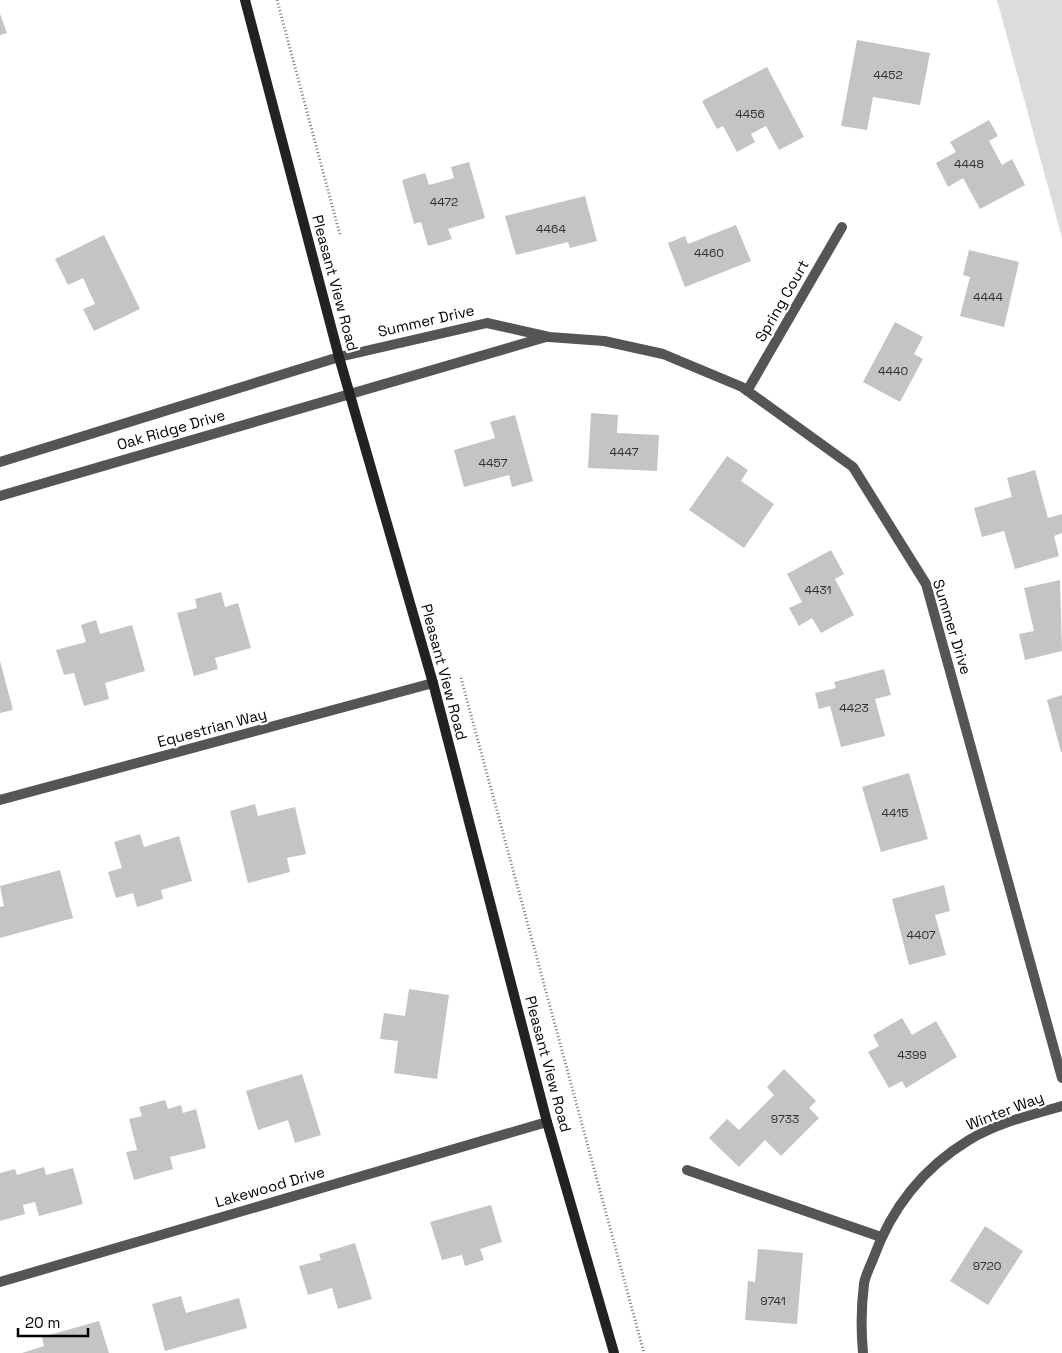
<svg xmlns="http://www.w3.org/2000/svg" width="1062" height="1353" font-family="'Space Grotesk',sans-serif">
<rect width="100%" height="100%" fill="#fff"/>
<path fill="#dcdcdc" d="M 997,0 L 1062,0 L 1062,238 Z"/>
<path fill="#c4c4c4" d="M 0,14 L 7,33 L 0,35 Z
M 857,40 L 930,53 L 920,105 L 873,97 L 867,130 L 841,126 Z
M 767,67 L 804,137 L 779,150 L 766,126 L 751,134 L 755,142 L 737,152 L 723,126 L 717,129 L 702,101 Z
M 989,120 L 998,136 L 989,141 L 1002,165 L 1012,159 L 1025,185 L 980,209 L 963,178 L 948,187 L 936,163 L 956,152 L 950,142 Z
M 469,162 L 485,218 L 448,229 L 452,239 L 428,246 L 421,222 L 414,224 L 402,180 L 425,173 L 429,185 L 454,178 L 451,167 Z
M 585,196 L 597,241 L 570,248 L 568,242 L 516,255 L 505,216 Z
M 736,225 L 751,261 L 685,287 L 668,243 L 685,236 L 688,244 Z
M 104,235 L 140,309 L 94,331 L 83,309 L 95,304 L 83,278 L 68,285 L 55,259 Z
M 969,250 L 1019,262 L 1004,327 L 960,316 L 970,277 L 963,275 Z
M 895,322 L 923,337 L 914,354 L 923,359 L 900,402 L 863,382 Z
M 591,413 L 618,415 L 617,433 L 659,435 L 657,471 L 588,468 Z
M 515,415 L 533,481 L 512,487 L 509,475 L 464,487 L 454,450 L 495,438 L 490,422 Z
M 727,456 L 748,470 L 741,481 L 774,504 L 744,548 L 689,510 Z
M 1035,470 L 1048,518 L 1062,514 L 1062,533 L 1054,536 L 1059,556 L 1015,569 L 1004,531 L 982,537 L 974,508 L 1012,497 L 1007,478 Z
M 831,550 L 844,574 L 835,579 L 854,615 L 821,633 L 812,618 L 799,626 L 789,608 L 802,602 L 787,574 Z
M 1060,580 L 1062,651 L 1025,660 L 1019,634 L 1034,631 L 1024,588 Z
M 221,592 L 225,607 L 238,603 L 251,648 L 215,658 L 218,669 L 194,676 L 177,613 L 197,608 L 195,599 Z
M 96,620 L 100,634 L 132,625 L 145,671 L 105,683 L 109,699 L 84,706 L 74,673 L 64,675 L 56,650 L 86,642 L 81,625 Z
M 0,661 L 13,710 L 0,713 Z
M 884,669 L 891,695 L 875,699 L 885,736 L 841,747 L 830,706 L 819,709 L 815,693 L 836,688 L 834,682 Z
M 1062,695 L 1062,752 L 1061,752 L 1047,700 Z
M 909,773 L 928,839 L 881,852 L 862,787 Z
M 255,804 L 258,816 L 295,807 L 306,854 L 287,858 L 290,872 L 248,883 L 230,811 Z
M 140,834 L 144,847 L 179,836 L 192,881 L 161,890 L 163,899 L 137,907 L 133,893 L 116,898 L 108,872 L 122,868 L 114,842 Z
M 60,870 L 73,918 L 0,938 L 0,907 L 4,906 L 0,886 Z
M 944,885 L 950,911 L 935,915 L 946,955 L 909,965 L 892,899 Z
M 409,989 L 449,995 L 437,1079 L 394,1073 L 398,1041 L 380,1039 L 384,1013 L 405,1016 Z
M 902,1018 L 912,1035 L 936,1021 L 957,1057 L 906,1088 L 902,1081 L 889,1088 L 868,1052 L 879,1046 L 873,1035 Z
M 784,1069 L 816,1101 L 809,1108 L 819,1118 L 781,1156 L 765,1140 L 739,1167 L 709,1138 L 727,1119 L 739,1130 L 774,1095 L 767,1087 Z
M 302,1074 L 321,1135 L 295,1143 L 288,1120 L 258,1130 L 246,1091 Z
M 165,1100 L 168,1109 L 181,1105 L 183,1113 L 196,1109 L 206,1148 L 170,1157 L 173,1169 L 134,1180 L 126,1152 L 137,1150 L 129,1119 L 142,1116 L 139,1107 Z
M 44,1167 L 46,1175 L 73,1168 L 83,1204 L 39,1216 L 35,1202 L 23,1205 L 25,1214 L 0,1221 L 0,1173 L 15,1169 L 17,1175 Z
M 491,1205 L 502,1242 L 480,1249 L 484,1260 L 465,1266 L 462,1255 L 442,1260 L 430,1222 Z
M 985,1226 L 1023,1251 L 988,1305 L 950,1281 Z
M 355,1243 L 372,1299 L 338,1309 L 332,1288 L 308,1295 L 299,1266 L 321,1260 L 319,1254 Z
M 758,1249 L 803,1253 L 797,1324 L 745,1320 L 748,1281 L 755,1282 Z
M 181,1296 L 186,1313 L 239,1298 L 247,1328 L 165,1351 L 152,1304 Z
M 99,1321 L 109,1353 L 22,1353 L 44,1346 L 42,1337 Z"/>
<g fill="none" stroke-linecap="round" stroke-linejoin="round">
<path stroke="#777" stroke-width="3" stroke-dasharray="1 2.5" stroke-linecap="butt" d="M 277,0 L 340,235
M 461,678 L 644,1353"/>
<path stroke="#555" stroke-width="10" d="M 687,1170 L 881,1237"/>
<path stroke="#555" stroke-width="10" d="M 747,391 L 842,227
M 0,462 L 339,357 L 487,323 L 549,337 L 604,341 L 663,354 L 742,387 L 853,467 L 926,584 L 1062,1078
M 0,496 L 546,337
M 0,800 L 433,683
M 0,1282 L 547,1122
M 863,1353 C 861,1330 861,1307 864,1284 C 865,1276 870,1267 873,1259 C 891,1209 923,1168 969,1140 C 997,1123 1031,1115 1062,1106"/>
<path stroke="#222" stroke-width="10" d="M 245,0 L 339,357 L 433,683 L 547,1122 L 614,1353"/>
</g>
<g text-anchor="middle" stroke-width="4.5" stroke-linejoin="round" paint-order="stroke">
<g font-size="12" fill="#313131">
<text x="888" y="79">4452</text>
<text x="750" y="118">4456</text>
<text x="969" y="168">4448</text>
<text x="444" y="206">4472</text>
<text x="551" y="233">4464</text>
<text x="709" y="257">4460</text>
<text x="988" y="301">4444</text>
<text x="893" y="375">4440</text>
<text x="624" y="456">4447</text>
<text x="493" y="467">4457</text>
<text x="818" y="594">4431</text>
<text x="854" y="712">4423</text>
<text x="895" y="817">4415</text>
<text x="921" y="939">4407</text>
<text x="912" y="1059">4399</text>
<text x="785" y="1123">9733</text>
<text x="987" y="1270">9720</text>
<text x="773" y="1305">9741</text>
</g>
<g font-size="15" fill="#000" stroke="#fff">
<text transform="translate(335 283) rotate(75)" y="5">Pleasant View Road</text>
<text transform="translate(782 301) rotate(-60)" y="5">Spring Court</text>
<text transform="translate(426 321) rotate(-13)" y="5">Summer Drive</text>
<text transform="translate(171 430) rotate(-16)" y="5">Oak Ridge Drive</text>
<text transform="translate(952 627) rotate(73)" y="5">Summer Drive</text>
<text transform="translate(444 672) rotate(75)" y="5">Pleasant View Road</text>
<text transform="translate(212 728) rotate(-15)" y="5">Equestrian Way</text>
<text transform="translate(548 1064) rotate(75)" y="5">Pleasant View Road</text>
<text transform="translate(1005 1111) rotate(-21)" y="5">Winter Way</text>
<text transform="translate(270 1187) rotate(-16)" y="5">Lakewood Drive</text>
</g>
</g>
<path d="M18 1328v8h70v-8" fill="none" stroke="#000000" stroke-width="2.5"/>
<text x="25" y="1328" font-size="15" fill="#000000" stroke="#ffffff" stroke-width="4" paint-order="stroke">20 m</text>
</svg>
